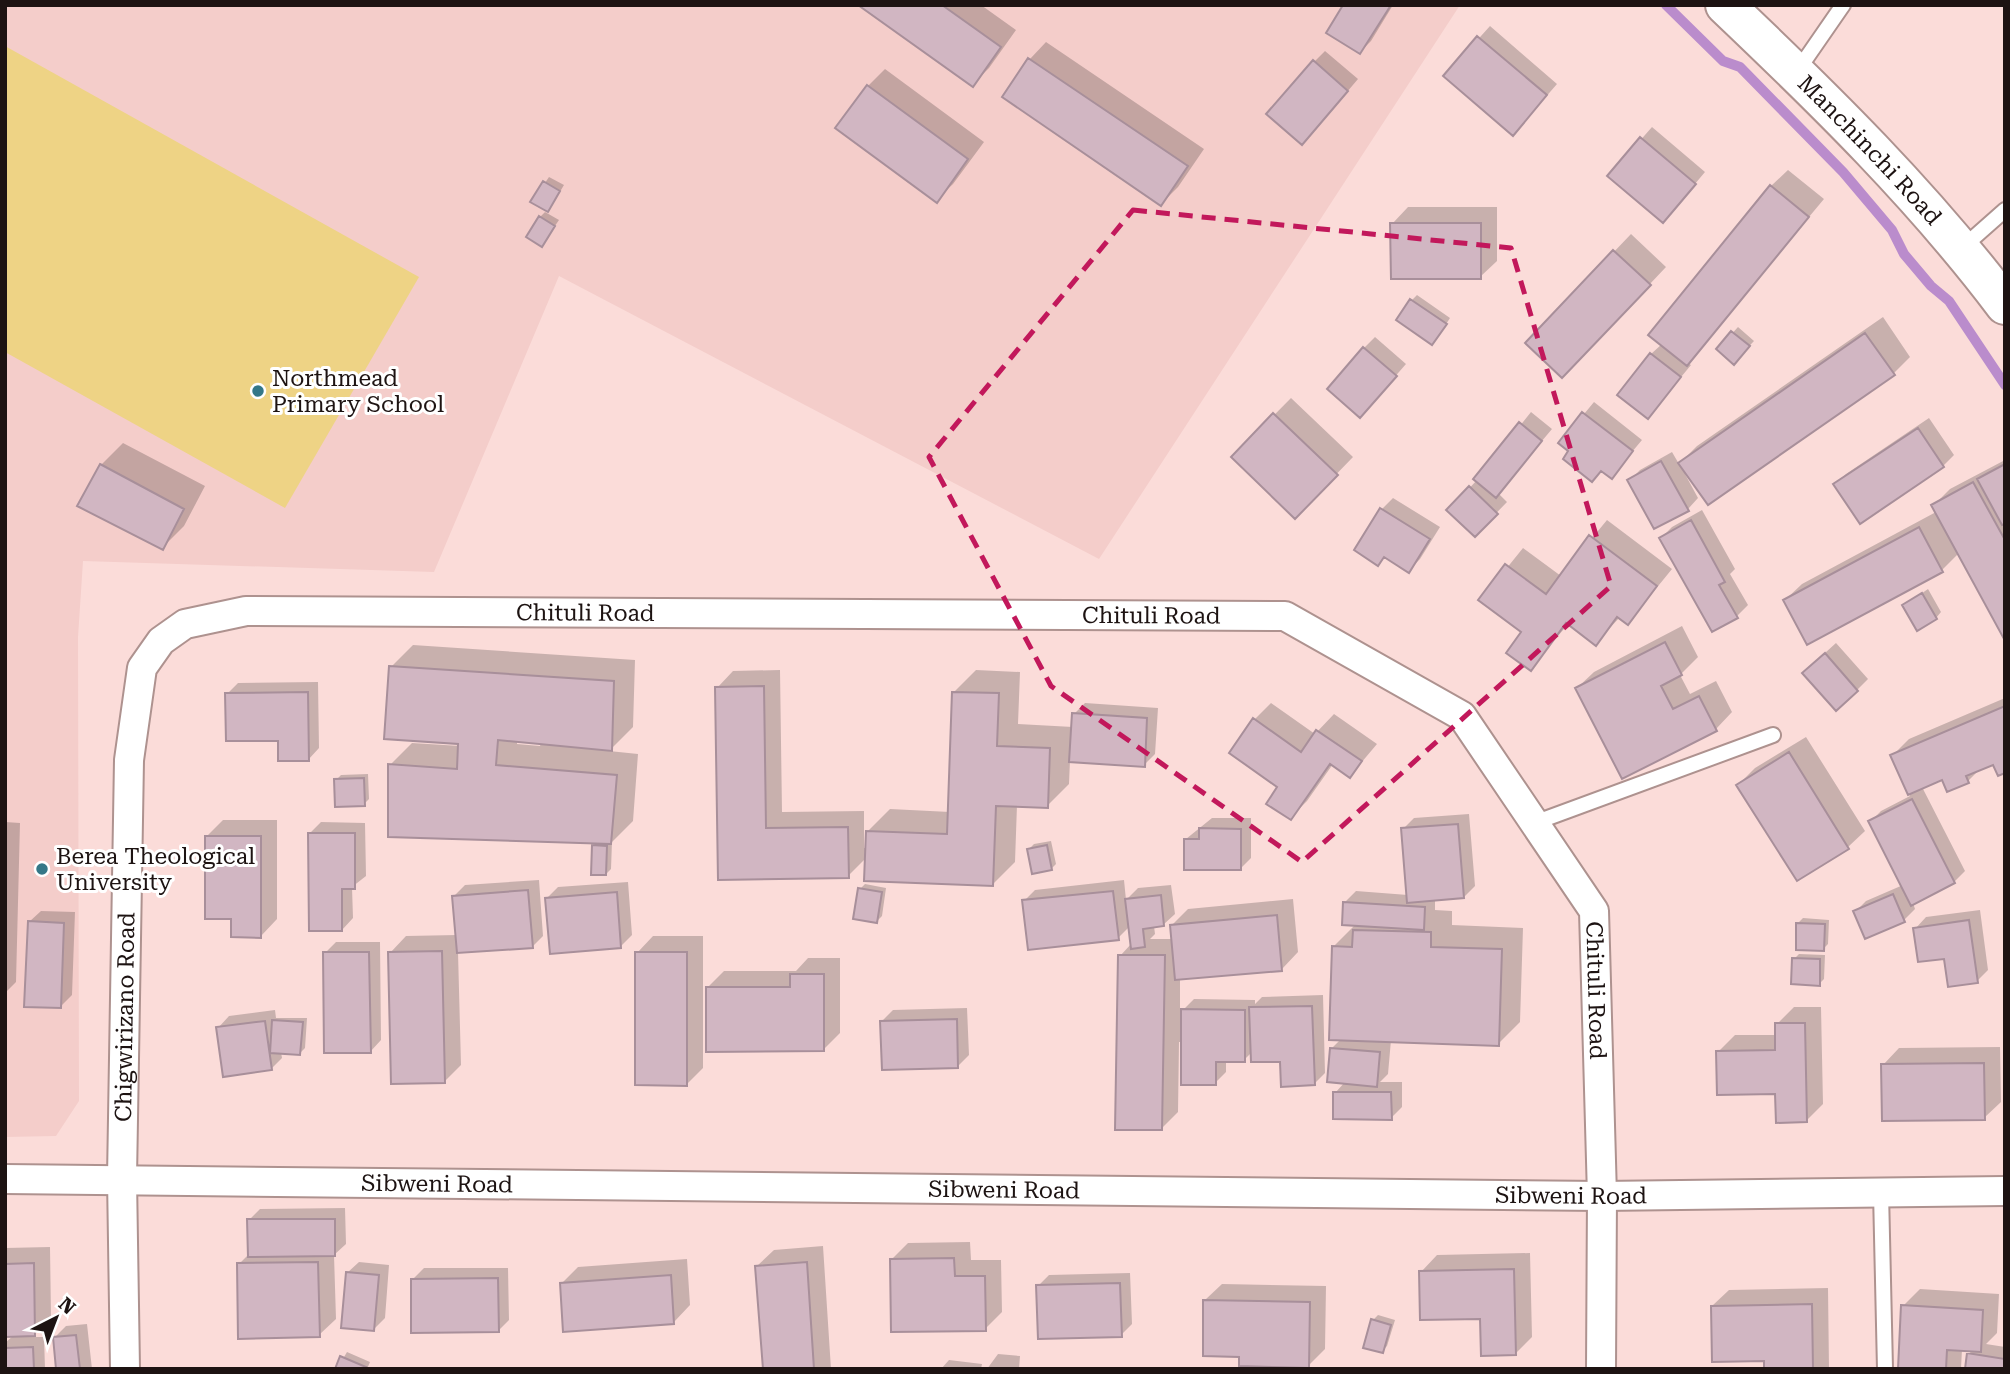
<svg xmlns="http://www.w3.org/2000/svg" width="2010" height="1374" font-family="'Roboto Serif',serif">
<rect width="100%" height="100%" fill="#fbdcd9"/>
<path fill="#f4cdca" d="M 5,5 L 1460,5 L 1099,559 L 559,276 L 434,572 L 83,561 L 78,637 L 79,1101 L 56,1136 L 5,1137 Z"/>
<path fill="#eed385" d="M 5,46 L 419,277 L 285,508 L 5,352 Z"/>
<path fill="#0003" fill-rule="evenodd" d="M 861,5 L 981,5 L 1016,30 L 989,68 L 973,84 Z
M 1345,5 L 1393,5 L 1371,41 L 1360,52 Z
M 1490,26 L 1557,84 L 1524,122 L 1445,76 Z
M 1046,42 L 1204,149 L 1178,187 L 1161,204 L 1004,97 L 1030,59 Z
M 1325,51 L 1358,79 L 1313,132 L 1315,61 Z
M 885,69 L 984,142 L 953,184 L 936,200 L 837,128 L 868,86 Z
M 1652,127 L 1705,172 L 1673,210 L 1609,176 Z
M 1788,170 L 1824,199 L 1687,363 L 1691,365 L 1648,417 L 1651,354 L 1662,344 L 1771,186 Z
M 549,177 L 564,185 L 552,205 L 545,212 L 559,220 L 542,245 L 540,217 L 547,210 L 532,202 Z
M 1408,207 L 1497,207 L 1497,261 L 1480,277 L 1392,224 Z
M 1631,234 L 1666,267 L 1579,359 L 1527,343 Z
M 1417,295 L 1450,318 L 1437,338 L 1412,300 Z
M 1883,317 L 1910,357 L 1894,373 L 1708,502 L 1687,473 L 1685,474 L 1698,498 L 1688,509 L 1629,481 L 1640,470 L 1672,452 L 1679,464 L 1697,446 Z
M 1738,327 L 1754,341 L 1739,357 L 1718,349 Z
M 1375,337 L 1406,364 L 1371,404 L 1364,348 Z
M 1291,398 L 1353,457 L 1295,517 L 1233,457 Z
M 1594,402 L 1642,440 L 1611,477 L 1560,443 Z
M 1531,412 L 1552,429 L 1498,493 L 1507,502 L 1475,535 L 1449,510 L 1477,480 Z
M 1929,418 L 1954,455 L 1943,466 L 1860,522 L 1835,485 L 1846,474 Z
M 123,443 L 205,486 L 184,526 L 162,548 L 101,465 Z
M 2005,460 L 2005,636 L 1959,553 L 1942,570 L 1785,600 L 1802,584 L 1936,512 L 1933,506 L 1950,489 Z
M 1393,498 L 1440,527 L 1420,559 L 1409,570 L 1386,556 L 1378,564 L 1356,550 L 1382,509 Z
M 1702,510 L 1735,569 L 1730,574 L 1748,605 L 1737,616 L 1661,538 L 1672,527 Z
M 1607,520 L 1672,569 L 1628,623 L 1620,617 L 1596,643 L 1569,623 L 1530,669 L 1524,632 L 1481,600 L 1523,548 L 1561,576 Z
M 1928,589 L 1941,612 L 1936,618 L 1905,605 Z
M 1682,626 L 1698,657 L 1680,675 L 1690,694 L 1716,681 L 1732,712 L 1716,729 L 1577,688 L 1594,672 Z
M 1836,643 L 1868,679 L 1857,690 L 1815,662 Z
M 413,645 L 635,660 L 633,727 L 609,751 L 638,754 L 633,821 L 612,842 L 611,869 L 606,874 L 594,846 L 598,842 L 390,765 L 412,743 L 460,746 L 460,743 L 391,667 ZM 517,740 L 541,743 L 540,746 L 517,744 Z
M 780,670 L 782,812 L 864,811 L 864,848 L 868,848 L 868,831 L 890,809 L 950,812 L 954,692 L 976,670 L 1020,672 L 1018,724 L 1073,727 L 1074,714 L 1085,703 L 1158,708 L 1155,754 L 1144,765 L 1070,760 L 1069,784 L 1047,806 L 1017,805 L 1015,862 L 993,884 L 867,857 L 848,876 L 720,878 L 717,688 L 733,671 Z
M 318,682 L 319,748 L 308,760 L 227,694 L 238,683 Z
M 2005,698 L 2005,771 L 1994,763 L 1981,768 L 1968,781 L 1948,789 L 1943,778 L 1922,787 L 1965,871 L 1954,882 L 1913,903 L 1915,909 L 1904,920 L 1866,937 L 1855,912 L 1866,901 L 1903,885 L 1870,822 L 1881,811 L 1910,796 L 1892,756 L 1909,739 Z
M 1271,703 L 1315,734 L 1334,714 L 1377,744 L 1350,776 L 1333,764 L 1307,801 L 1290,818 L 1280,787 L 1231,752 L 1255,719 Z
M 1806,737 L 1865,831 L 1848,847 L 1798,879 L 1738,785 L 1755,768 Z
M 368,774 L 369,799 L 364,804 L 336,780 L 341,775 Z
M 1469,814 L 1475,886 L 1464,897 L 1435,899 L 1435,910 L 1452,911 L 1452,925 L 1523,928 L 1520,1022 L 1498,1044 L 1391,1040 L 1388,1074 L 1380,1082 L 1402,1082 L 1402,1107 L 1391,1118 L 1335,1093 L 1345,1082 L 1332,1048 L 1341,1039 L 1333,947 L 1356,924 L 1345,902 L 1356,891 L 1408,895 L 1403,829 L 1414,818 Z
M 1212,818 L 1251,818 L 1251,858 L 1240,869 L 1186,839 Z
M 223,820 L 277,820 L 277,919 L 261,936 L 232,917 L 206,837 Z
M 5,822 L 20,823 L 16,982 L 5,993 Z
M 321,822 L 365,823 L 366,876 L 352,887 L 353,918 L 342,930 L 310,833 Z
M 1051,841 L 1056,864 L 1051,869 L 1029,849 L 1034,844 Z
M 539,880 L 543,936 L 532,947 L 458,952 L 461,1065 L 445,1081 L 390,953 L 406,936 L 457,935 L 454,896 L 465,885 Z
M 1124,880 L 1126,900 L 1138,888 L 1171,885 L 1175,914 L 1163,925 L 1154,926 L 1155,934 L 1150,939 L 1173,939 L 1172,925 L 1188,909 L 1293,899 L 1298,952 L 1282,969 L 1180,978 L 1180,1013 L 1194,999 L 1255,1000 L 1255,1004 L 1262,997 L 1323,995 L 1325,1073 L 1314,1084 L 1282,1060 L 1252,1052 L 1244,1060 L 1226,1060 L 1226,1072 L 1215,1083 L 1183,1042 L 1179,1042 L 1178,1112 L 1162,1128 L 1120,956 L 1132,943 L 1130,926 L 1118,938 L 1024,901 L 1035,890 Z
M 628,882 L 632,935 L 621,946 L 547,898 L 558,887 Z
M 865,884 L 886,888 L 882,916 L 877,921 L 860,889 Z
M 1980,910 L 1988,970 L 1977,981 L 1915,929 L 1926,917 Z
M 41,911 L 75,912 L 72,995 L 61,1006 L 29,922 Z
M 1803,918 L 1829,920 L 1828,944 L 1823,949 L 1798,923 Z
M 653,936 L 703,936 L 703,1068 L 687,1084 L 637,953 Z
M 336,942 L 380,942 L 381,1040 L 370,1052 L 325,953 Z
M 1799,954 L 1825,955 L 1824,979 L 1819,984 L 1794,959 Z
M 808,958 L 840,958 L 840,1033 L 823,1050 L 707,988 L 724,971 L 796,971 Z
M 1794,1007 L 1821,1007 L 1823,1104 L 1806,1121 L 1777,1092 L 1718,1052 L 1735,1035 L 1777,1035 L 1777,1024 Z
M 967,1008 L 969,1055 L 958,1066 L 882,1021 L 893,1010 Z
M 275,1010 L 276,1018 L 307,1018 L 305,1048 L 299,1054 L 281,1052 L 282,1058 L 271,1069 L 218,1028 L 229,1016 Z
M 2000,1047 L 2001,1102 L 1984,1118 L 1883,1065 L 1899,1048 Z
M 345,1208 L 346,1244 L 334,1255 L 336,1319 L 319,1335 L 239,1264 L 250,1253 L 249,1220 L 260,1209 Z
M 970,1242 L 971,1260 L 1001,1260 L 1002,1312 L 985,1329 L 891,1260 L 908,1243 Z
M 823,1246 L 831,1369 L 764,1369 L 757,1266 L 774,1250 Z
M 50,1247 L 51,1318 L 32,1337 L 44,1337 L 45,1369 L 5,1369 L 5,1343 L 14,1335 L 5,1335 L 5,1248 Z
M 1530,1253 L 1532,1337 L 1515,1354 L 1481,1317 L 1421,1272 L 1437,1255 Z
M 687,1259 L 690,1305 L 674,1322 L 561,1284 L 578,1267 Z
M 359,1262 L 389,1265 L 385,1318 L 374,1329 L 347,1273 Z
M 424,1268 L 508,1268 L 509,1320 L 498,1331 L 413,1279 Z
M 1130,1273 L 1132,1324 L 1121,1335 L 1038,1286 L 1049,1275 Z
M 1222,1284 L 1326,1286 L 1325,1349 L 1308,1366 L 1241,1355 L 1205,1300 Z
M 1828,1288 L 1829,1369 L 1766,1369 L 1766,1359 L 1712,1306 L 1729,1290 Z
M 1920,1289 L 1999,1294 L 1997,1333 L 1986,1344 L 2005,1347 L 2005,1369 L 1969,1354 L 1973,1349 L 1962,1349 L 1961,1369 L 1900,1369 L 1903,1306 Z
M 1378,1315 L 1395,1320 L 1387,1346 L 1382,1351 L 1373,1320 Z
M 87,1324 L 92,1369 L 58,1369 L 55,1337 L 66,1326 Z
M 347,1352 L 370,1362 L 367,1369 L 337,1369 Z
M 998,1354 L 1020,1356 L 1019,1369 L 987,1369 Z
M 949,1360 L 982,1364 L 981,1369 L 941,1369 Z"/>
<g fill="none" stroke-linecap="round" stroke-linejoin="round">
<path stroke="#ba8ccc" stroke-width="10" d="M 1666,5 L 1723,61 L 1740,67 L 1843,172 L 1892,230 L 1904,254 L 1931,286 L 1949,301 L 2005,385"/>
</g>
<path fill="#d1b6c2" stroke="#a88f9a" stroke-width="2" d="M 858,5 L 942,5 L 1001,47 L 973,87 Z
M 1343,5 L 1391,5 L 1360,54 L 1326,33 Z
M 1477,36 L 1547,95 L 1513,136 L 1443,76 Z
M 1028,58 L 1188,166 L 1161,206 L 1002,97 Z
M 1313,60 L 1348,91 L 1302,145 L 1266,114 Z
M 867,85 L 968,159 L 937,203 L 835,128 Z
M 1640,137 L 1696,184 L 1663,223 L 1607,176 Z
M 543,181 L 560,191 L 548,212 L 530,202 Z
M 1770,185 L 1809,217 L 1687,366 L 1648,335 Z
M 539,216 L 555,226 L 542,247 L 526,237 Z
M 1390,223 L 1481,223 L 1481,279 L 1391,279 Z
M 1613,250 L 1651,285 L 1562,378 L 1525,343 Z
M 1410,299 L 1447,324 L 1432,345 L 1396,320 Z
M 1731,331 L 1750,346 L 1734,365 L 1716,349 Z
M 1865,333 L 1895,375 L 1708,505 L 1678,463 Z
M 1363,347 L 1397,376 L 1360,418 L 1327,389 Z
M 1650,353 L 1681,377 L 1648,419 L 1617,395 Z
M 1582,412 L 1633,451 L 1612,479 L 1601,471 L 1592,482 L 1563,459 L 1568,451 L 1558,443 Z
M 1273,413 L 1338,475 L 1295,519 L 1231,457 Z
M 1519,422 L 1542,441 L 1496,498 L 1473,479 Z
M 1918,428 L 1944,467 L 1860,524 L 1833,484 Z
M 1661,461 L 1689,511 L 1654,529 L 1627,480 Z
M 100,464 L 184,509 L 163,550 L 77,506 Z
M 2005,464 L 2005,524 L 2002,525 L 1977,479 Z
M 1973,482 L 2005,540 L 2004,639 L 1931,505 Z
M 1469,486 L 1498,514 L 1475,537 L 1446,510 Z
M 1380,508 L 1430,539 L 1409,573 L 1384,557 L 1378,566 L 1354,550 Z
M 1691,520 L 1725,582 L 1719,585 L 1738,618 L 1712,632 L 1659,538 Z
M 1919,527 L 1943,572 L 1807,645 L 1783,600 Z
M 1589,535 L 1657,586 L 1628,625 L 1617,617 L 1596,646 L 1566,623 L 1531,671 L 1506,653 L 1521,632 L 1478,600 L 1505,564 L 1546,594 Z
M 1922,593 L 1937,619 L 1917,631 L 1902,605 Z
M 1665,642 L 1682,675 L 1661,686 L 1673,709 L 1699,696 L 1717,731 L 1622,779 L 1575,688 Z
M 1825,653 L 1858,691 L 1836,711 L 1802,673 Z
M 389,666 L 614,681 L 612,751 L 498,740 L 496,765 L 617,775 L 611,844 L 388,837 L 388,764 L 457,769 L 458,744 L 384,739 Z
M 764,686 L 766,828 L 848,827 L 849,878 L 718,880 L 715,687 Z
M 308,692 L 309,761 L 278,761 L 278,741 L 226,741 L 225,693 Z
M 952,692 L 999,693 L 997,746 L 1050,748 L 1048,808 L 996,806 L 993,886 L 864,881 L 866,831 L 947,834 Z
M 2005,706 L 2005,773 L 1998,776 L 1993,765 L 1966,776 L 1969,783 L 1947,792 L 1942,780 L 1908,795 L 1890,755 Z
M 1072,713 L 1147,718 L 1145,767 L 1069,762 Z
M 1253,718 L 1301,752 L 1316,730 L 1362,761 L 1350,778 L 1330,764 L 1291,820 L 1266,804 L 1277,787 L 1229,753 Z
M 1789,752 L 1849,849 L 1797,881 L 1736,785 Z
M 364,778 L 365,806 L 335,807 L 334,779 Z
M 1912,799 L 1955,883 L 1911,906 L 1868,821 Z
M 1458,824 L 1464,898 L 1407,903 L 1401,828 Z
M 1199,828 L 1241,829 L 1241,870 L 1184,870 L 1184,839 L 1199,839 Z
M 308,833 L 355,833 L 355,889 L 342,889 L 342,931 L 309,931 Z
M 205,836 L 261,836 L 261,938 L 231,937 L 231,919 L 205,919 Z
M 592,845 L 607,846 L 606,875 L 591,875 Z
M 1047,845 L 1052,870 L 1032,874 L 1027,849 Z
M 858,888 L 882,892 L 877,923 L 853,919 Z
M 528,890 L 533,948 L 457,953 L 452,896 Z
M 1113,891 L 1119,940 L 1028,950 L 1022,900 Z
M 617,892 L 621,948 L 550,954 L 545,898 Z
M 1893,894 L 1905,922 L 1865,939 L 1853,911 Z
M 1161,895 L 1164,926 L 1143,929 L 1145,947 L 1131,949 L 1125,899 Z
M 1343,902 L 1425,907 L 1424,930 L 1342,925 Z
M 1277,915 L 1282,971 L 1175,980 L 1170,925 Z
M 1969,920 L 1978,983 L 1948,987 L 1944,959 L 1918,962 L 1913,928 Z
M 28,921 L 64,923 L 61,1008 L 24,1007 Z
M 1796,923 L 1825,924 L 1824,951 L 1796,950 Z
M 1353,930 L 1431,932 L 1431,947 L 1502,949 L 1499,1046 L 1329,1040 L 1332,946 L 1352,947 Z
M 442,951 L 445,1083 L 391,1084 L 388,952 Z
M 323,952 L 369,952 L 371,1053 L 324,1053 Z
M 635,952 L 687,952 L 687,1086 L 635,1085 Z
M 1118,955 L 1165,955 L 1162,1130 L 1115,1130 Z
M 1792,958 L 1820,959 L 1820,986 L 1791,984 Z
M 790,974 L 824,974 L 824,1051 L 706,1052 L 706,987 L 790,987 Z
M 1312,1006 L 1315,1085 L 1281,1087 L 1280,1062 L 1251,1062 L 1249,1007 Z
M 1181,1009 L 1245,1010 L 1245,1062 L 1216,1062 L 1216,1085 L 1181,1085 Z
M 957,1019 L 958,1068 L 882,1070 L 880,1021 Z
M 272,1020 L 303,1022 L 300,1055 L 270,1053 Z
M 265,1021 L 272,1070 L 223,1077 L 216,1027 Z
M 1775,1023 L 1805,1023 L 1807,1122 L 1776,1123 L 1775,1094 L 1717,1095 L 1716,1051 L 1775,1050 Z
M 1330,1048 L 1380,1052 L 1377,1087 L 1327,1082 Z
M 1984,1063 L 1985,1120 L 1882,1121 L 1881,1064 Z
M 1333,1092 L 1391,1092 L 1392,1120 L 1333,1119 Z
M 247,1219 L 335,1219 L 335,1256 L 248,1257 Z
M 954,1258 L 955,1276 L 985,1276 L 986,1331 L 891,1332 L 890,1259 Z
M 318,1262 L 320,1337 L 238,1339 L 237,1263 Z
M 807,1262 L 814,1369 L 763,1369 L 755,1266 Z
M 34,1263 L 35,1336 L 5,1337 L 5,1264 Z
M 1514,1269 L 1516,1355 L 1481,1356 L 1480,1319 L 1420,1320 L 1419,1271 Z
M 346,1272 L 379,1275 L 374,1331 L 341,1328 Z
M 671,1275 L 674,1324 L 563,1332 L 560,1283 Z
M 498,1278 L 499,1332 L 411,1333 L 411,1279 Z
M 1120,1283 L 1122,1337 L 1038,1339 L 1036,1285 Z
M 1203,1300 L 1310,1302 L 1309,1368 L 1239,1366 L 1239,1357 L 1203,1356 Z
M 1812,1304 L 1813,1369 L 1764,1369 L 1764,1361 L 1712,1362 L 1711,1306 Z
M 1901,1305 L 1983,1310 L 1981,1352 L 1947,1350 L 1946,1369 L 1898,1369 Z
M 1371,1319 L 1391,1325 L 1383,1353 L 1363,1348 Z
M 76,1335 L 80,1369 L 56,1369 L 53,1337 Z
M 33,1347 L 34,1369 L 5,1369 L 5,1348 Z
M 1967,1353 L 2005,1359 L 2005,1369 L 1965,1369 Z
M 340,1356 L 366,1367 L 365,1369 L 335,1369 Z"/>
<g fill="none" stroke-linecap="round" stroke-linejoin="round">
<g stroke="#ae928f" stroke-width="18">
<path id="service" d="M 1796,73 L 1843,5
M 1962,248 L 2005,210
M 1534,823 L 1773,735
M 1881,1192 L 1885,1369"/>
</g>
<g stroke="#ae928f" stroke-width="32">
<g id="minor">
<path id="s1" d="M 5,1179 L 1602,1196 L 2005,1191"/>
<path id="s2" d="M 125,1369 L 122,1178 L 129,760 L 142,668 L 161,641 L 185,624 L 246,611 L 1285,616 L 1462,716 L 1594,911 L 1602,1196 L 1601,1369"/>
</g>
</g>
<g stroke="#ae928f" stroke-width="42">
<g id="secondary">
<path id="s3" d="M 1725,5 C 1825,100 1922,195 2005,305"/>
</g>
</g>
<use href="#service" stroke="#fff" stroke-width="14"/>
<use href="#minor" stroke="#fff" stroke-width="28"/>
<use href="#secondary" stroke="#fff" stroke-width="38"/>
</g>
<path fill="none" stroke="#c2185b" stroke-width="5" stroke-dasharray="14 9" stroke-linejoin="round" d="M 1133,210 L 1511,248 L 1611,586 L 1302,862 L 1051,686 L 929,457 Z"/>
<g fill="#347787" stroke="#fff" stroke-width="2.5">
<circle cx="258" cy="391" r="7"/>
<circle cx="42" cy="869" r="7"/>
</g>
<g text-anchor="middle" stroke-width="6" stroke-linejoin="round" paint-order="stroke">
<g font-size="23" fill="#1d1312" stroke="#fff">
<text dy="8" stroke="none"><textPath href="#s3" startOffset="205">Manchinchi Road</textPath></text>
<text dy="8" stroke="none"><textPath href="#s2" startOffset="1166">Chituli Road</textPath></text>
<text dy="8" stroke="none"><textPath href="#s2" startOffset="1732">Chituli Road</textPath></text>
<text dy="8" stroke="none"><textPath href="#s2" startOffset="2384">Chituli Road</textPath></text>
<text dy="8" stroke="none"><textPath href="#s2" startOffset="352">Chigwirizano Road</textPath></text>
<text dy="8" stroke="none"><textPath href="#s1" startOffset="432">Sibweni Road</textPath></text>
<text dy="8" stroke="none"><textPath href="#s1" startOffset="999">Sibweni Road</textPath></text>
<text dy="8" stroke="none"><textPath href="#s1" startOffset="1566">Sibweni Road</textPath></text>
</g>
<g font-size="23" fill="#1d1312" stroke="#fff" text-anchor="start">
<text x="272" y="386">Northmead<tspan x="272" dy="26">Primary School</tspan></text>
<text x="56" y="864">Berea Theological<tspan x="56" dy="26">University</tspan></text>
</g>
</g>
<rect width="2010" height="1374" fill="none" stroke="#1d1312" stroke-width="14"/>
<g transform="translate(56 1318) rotate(42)" stroke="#ffffff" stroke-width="5" paint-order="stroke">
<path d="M0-5L12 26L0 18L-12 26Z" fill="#1d1312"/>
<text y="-10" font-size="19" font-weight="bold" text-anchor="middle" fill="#1d1312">N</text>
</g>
</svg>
